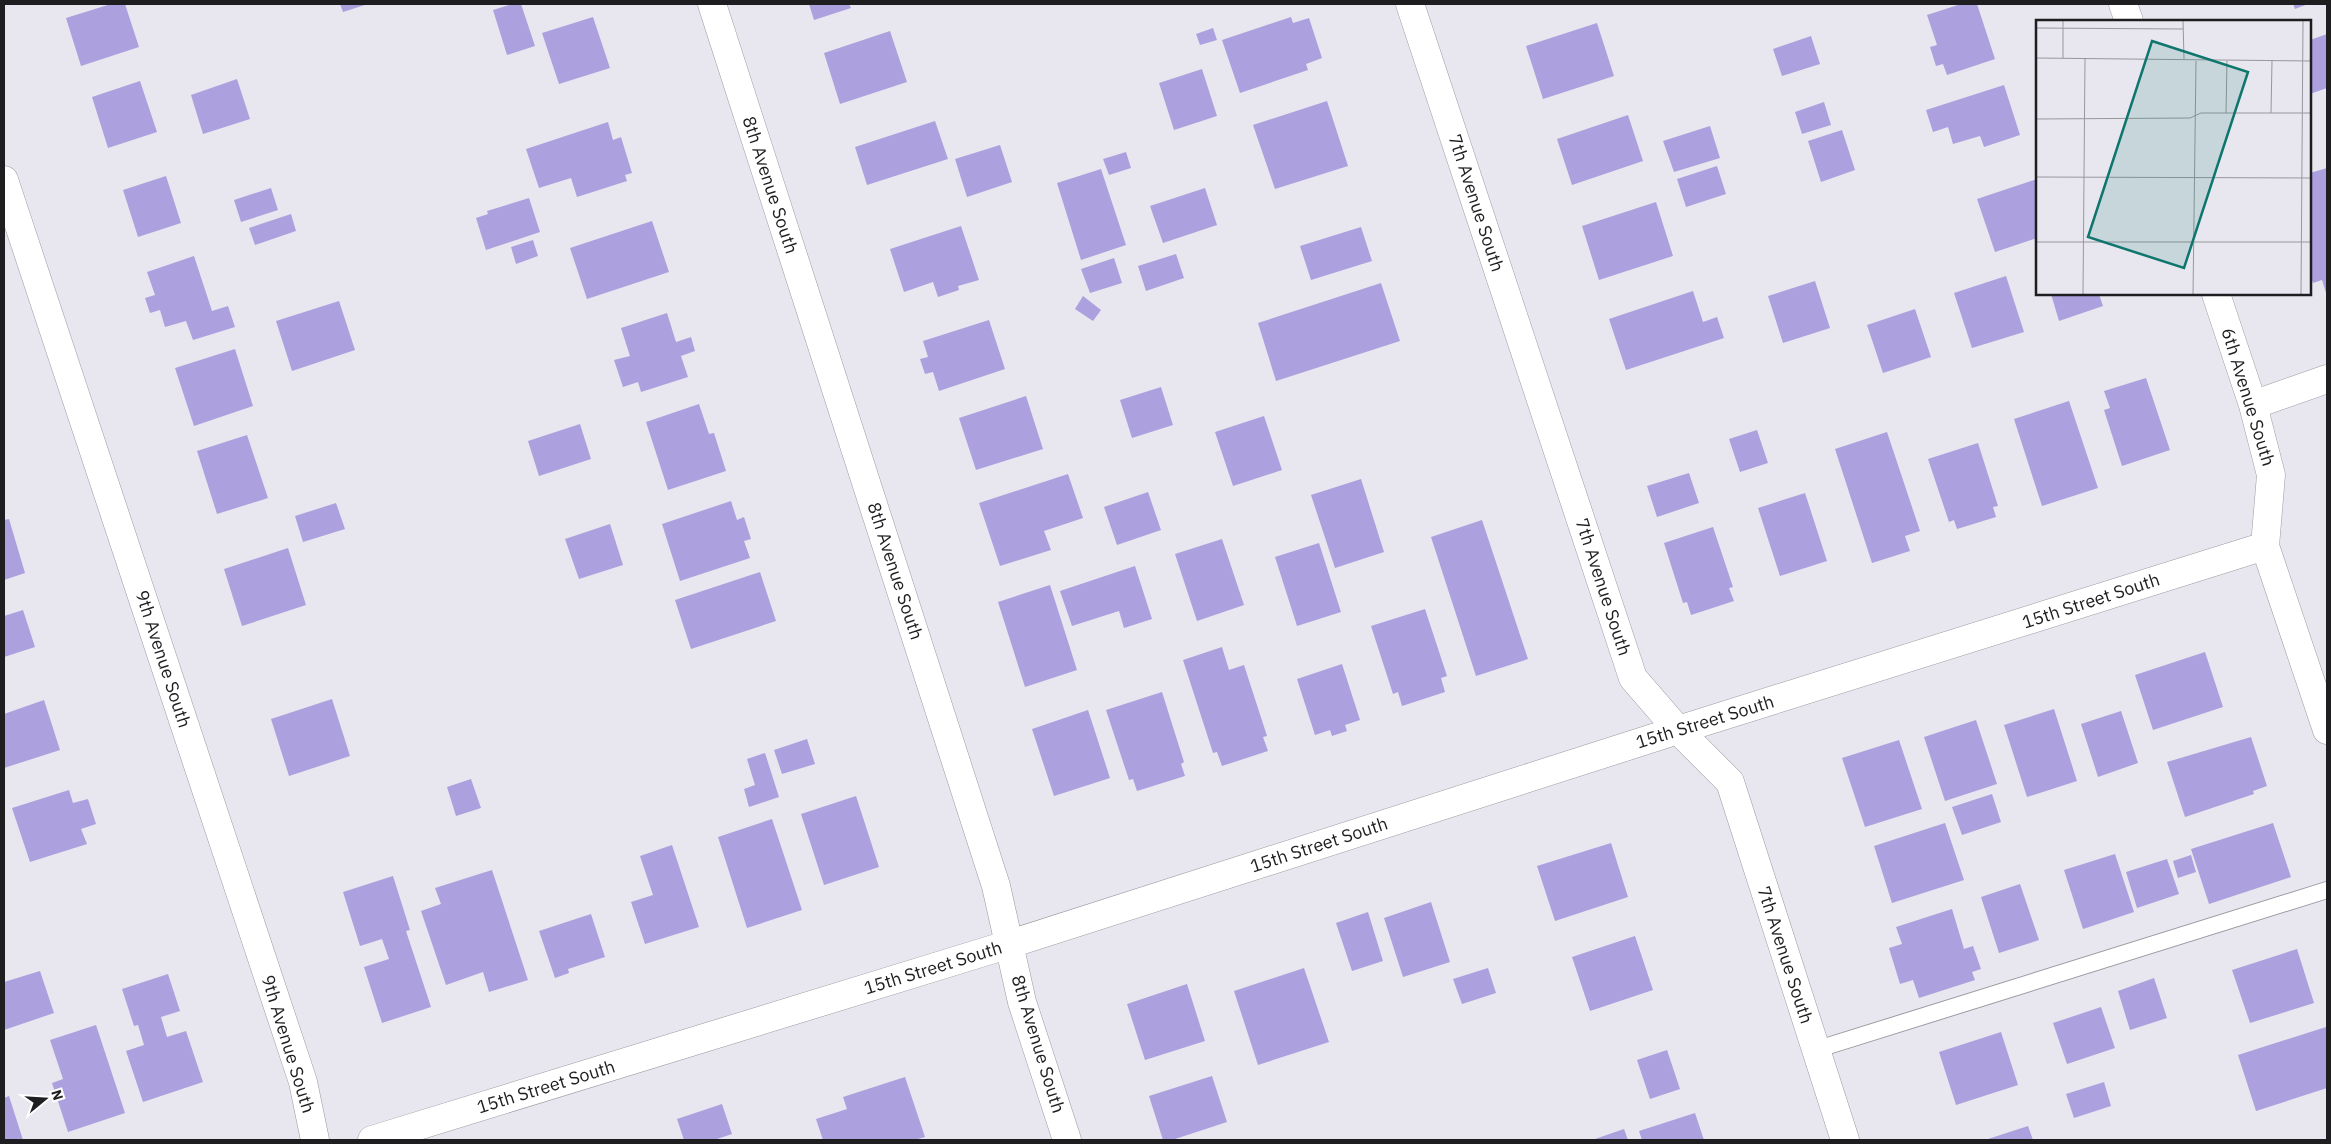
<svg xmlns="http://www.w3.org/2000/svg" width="2331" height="1144" font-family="'IBM Plex Sans',sans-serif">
<rect width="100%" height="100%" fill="#e8e7ef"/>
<path fill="#aca0de" d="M 111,4 L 125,4 L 139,47 L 81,66 L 66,18 Z
M 340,4 L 368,4 L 343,12 Z
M 512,4 L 521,4 L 535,46 L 507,55 L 493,10 Z
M 809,4 L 849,4 L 851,8 L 814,20 Z
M 1961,4 L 1977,4 L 1995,59 L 1947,75 L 1943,64 L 1936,66 L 1930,47 L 1937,45 L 1927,15 Z
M 2293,4 L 2308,4 L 2295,9 Z
M 593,17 L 610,68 L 559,84 L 542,33 Z
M 1291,17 L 1293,23 L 1309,18 L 1322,58 L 1306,64 L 1308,70 L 1240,93 L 1222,40 Z
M 1597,23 L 1614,76 L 1543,99 L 1526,46 Z
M 1213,28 L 1217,40 L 1200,45 L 1196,34 Z
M 890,31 L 907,82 L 840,104 L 824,53 Z
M 2327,34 L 2327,88 L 2310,94 L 2310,40 Z
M 1811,36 L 1820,64 L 1782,76 L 1773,49 Z
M 1202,69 L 1217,116 L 1174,130 L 1159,83 Z
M 237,79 L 250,119 L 203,134 L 191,95 Z
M 140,81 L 157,132 L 108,148 L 92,97 Z
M 2004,85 L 2020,135 L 1984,147 L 1980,136 L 1953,144 L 1948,127 L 1933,132 L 1926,110 Z
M 1327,101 L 1348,166 L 1275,189 L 1253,125 Z
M 1824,102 L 1831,125 L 1802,134 L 1795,112 Z
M 1628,115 L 1643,161 L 1572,185 L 1557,139 Z
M 935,121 L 948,159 L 867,185 L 855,147 Z
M 608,122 L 613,140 L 621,137 L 632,173 L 625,175 L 627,181 L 577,197 L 571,178 L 539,188 L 526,149 Z
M 1710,126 L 1720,158 L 1674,172 L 1663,141 Z
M 1842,130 L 1855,170 L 1821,182 L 1808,141 Z
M 1000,145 L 1012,182 L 967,197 L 955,159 Z
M 1126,152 L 1131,168 L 1109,175 L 1103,159 Z
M 1717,166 L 1726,194 L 1686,207 L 1677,179 Z
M 2327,168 L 2327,296 L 2322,280 L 2313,283 L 2310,274 L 2310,173 Z
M 1101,169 L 1126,245 L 1081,260 L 1057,183 Z
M 166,176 L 181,223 L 138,237 L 123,190 Z
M 2037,179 L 2037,238 L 1995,252 L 1977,199 Z
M 271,188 L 278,210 L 241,222 L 234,200 Z
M 1205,188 L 1217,225 L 1163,243 L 1150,206 Z
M 529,198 L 540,232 L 486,250 L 476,218 L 488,214 L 487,211 Z
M 1656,202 L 1673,256 L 1599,280 L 1582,226 Z
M 291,214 L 296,231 L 255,245 L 249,228 Z
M 652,221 L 669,272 L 587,299 L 570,248 Z
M 961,226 L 979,280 L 958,286 L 959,290 L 938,297 L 933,282 L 904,292 L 890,249 Z
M 1361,227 L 1372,261 L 1311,280 L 1300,246 Z
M 533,240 L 538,256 L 516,264 L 511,247 Z
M 1176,254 L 1184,278 L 1146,291 L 1138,266 Z
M 194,256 L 212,311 L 228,306 L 235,327 L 193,340 L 186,321 L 165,327 L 160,310 L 150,313 L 145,298 L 155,295 L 147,272 Z
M 1114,258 L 1122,283 L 1090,293 L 1081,269 Z
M 2006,276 L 2024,332 L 1972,348 L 1954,293 Z
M 1815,281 L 1830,328 L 1783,343 L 1768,296 Z
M 1381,283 L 1400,341 L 1276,381 L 1258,323 Z
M 1693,291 L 1703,322 L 1717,317 L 1724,338 L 1626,370 L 1609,319 Z
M 2051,294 L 2099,294 L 2103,306 L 2059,321 Z
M 1083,296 L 1101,310 L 1093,321 L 1075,309 Z
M 339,301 L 355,350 L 292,371 L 276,321 Z
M 1915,309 L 1931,357 L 1883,373 L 1867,325 Z
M 667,313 L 676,342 L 691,337 L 695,351 L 681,356 L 688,377 L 641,392 L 638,382 L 623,387 L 614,360 L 630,356 L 621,328 Z
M 989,320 L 1005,369 L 939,391 L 933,372 L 925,374 L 920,359 L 928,357 L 923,341 Z
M 235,349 L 253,406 L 194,426 L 175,368 Z
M 2146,378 L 2170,450 L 2122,466 L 2104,410 L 2110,408 L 2104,391 Z
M 1161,387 L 1173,425 L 1132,438 L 1120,400 Z
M 1026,396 L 1043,449 L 976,470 L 959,418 Z
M 2069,401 L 2098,488 L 2042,506 L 2014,419 Z
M 699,404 L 709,434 L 714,433 L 726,471 L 668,490 L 646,422 Z
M 1264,416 L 1282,470 L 1233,486 L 1215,432 Z
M 580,424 L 591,459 L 539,476 L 528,441 Z
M 1757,430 L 1768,463 L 1740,472 L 1729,439 Z
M 1887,432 L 1920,531 L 1905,536 L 1910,551 L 1872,563 L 1835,449 Z
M 247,435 L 268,498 L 217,514 L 197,451 Z
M 1978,443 L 1998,506 L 1993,507 L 1996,517 L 1957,529 L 1954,520 L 1949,522 L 1928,459 Z
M 1689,473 L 1699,503 L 1657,517 L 1647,486 Z
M 1068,474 L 1083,518 L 1044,531 L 1051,550 L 1000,566 L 979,503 Z
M 1361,479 L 1384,552 L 1335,568 L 1311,495 Z
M 1148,492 L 1161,530 L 1117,545 L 1104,507 Z
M 1805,493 L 1827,561 L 1780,576 L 1758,508 Z
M 731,501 L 737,520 L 744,517 L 751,539 L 744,541 L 750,558 L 680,581 L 662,524 Z
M 336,503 L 345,529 L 303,542 L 295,516 Z
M 9,519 L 25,573 L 4,580 L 4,520 Z
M 1482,520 L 1528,659 L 1476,676 L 1431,537 Z
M 610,524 L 623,565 L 579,579 L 565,539 Z
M 1713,527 L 1733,587 L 1729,588 L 1734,601 L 1691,615 L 1687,602 L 1683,603 L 1664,543 Z
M 1222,539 L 1244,605 L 1197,621 L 1175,554 Z
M 1319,543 L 1341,612 L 1297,626 L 1275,557 Z
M 288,548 L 306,605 L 242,626 L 224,569 Z
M 1135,566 L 1152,619 L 1124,628 L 1119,611 L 1072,626 L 1060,591 Z
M 760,572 L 776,621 L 691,649 L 675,600 Z
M 1050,585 L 1077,670 L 1025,687 L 998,602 Z
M 1425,609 L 1447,676 L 1441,678 L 1445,692 L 1402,706 L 1398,692 L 1393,694 L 1371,626 Z
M 23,610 L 35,647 L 4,657 L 4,616 Z
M 1222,647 L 1229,670 L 1244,665 L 1267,736 L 1263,737 L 1268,751 L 1222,766 L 1217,752 L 1213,753 L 1183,660 Z
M 2205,652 L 2223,707 L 2153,730 L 2135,675 Z
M 1342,664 L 1360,720 L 1345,725 L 1347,731 L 1332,736 L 1330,730 L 1315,735 L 1297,679 Z
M 1162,692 L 1184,762 L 1181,764 L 1185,776 L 1137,791 L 1133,779 L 1129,780 L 1106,710 Z
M 332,699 L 350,756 L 289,776 L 271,719 Z
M 44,700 L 60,750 L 4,768 L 4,714 Z
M 2054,709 L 2077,781 L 2027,797 L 2004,725 Z
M 1088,710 L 1110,778 L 1054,796 L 1032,729 Z
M 2121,711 L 2138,763 L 2098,777 L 2081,724 Z
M 1976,720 L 1997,784 L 1945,801 L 1924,737 Z
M 2251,737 L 2267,786 L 2253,791 L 2254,794 L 2185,817 L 2167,762 Z
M 807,739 L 815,764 L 782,774 L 774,750 Z
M 1899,740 L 1922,809 L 1865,827 L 1842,758 Z
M 765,753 L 779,797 L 749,807 L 744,789 L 755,785 L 747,759 Z
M 471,779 L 481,808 L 456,816 L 447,787 Z
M 69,790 L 73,803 L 88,799 L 96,824 L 81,829 L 87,844 L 30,862 L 12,808 Z
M 1992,794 L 2001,822 L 1962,835 L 1952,807 Z
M 856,796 L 879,867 L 824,885 L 801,814 Z
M 772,819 L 802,910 L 747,928 L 718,837 Z
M 1945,823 L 1964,880 L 1892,903 L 1874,846 Z
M 2273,823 L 2291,877 L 2209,904 L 2191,849 Z
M 1611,843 L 1628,897 L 1555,921 L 1537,866 Z
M 672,845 L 699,927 L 645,944 L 631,902 L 653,895 L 640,856 Z
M 2115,854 L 2134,912 L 2083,929 L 2064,870 Z
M 2191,855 L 2196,872 L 2178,878 L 2173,861 Z
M 2167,859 L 2179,894 L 2137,908 L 2126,872 Z
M 492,870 L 528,980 L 489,992 L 483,972 L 446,985 L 421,911 L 441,904 L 435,888 Z
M 393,876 L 410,930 L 406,931 L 431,1007 L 382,1023 L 364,967 L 389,959 L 382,939 L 360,946 L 343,892 Z
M 2020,884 L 2039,940 L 1999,953 L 1981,897 Z
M 1431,902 L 1450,962 L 1403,977 L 1384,918 Z
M 1952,909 L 1964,949 L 1973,946 L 1981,969 L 1972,972 L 1975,980 L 1919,998 L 1913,980 L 1900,984 L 1889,948 L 1902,944 L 1896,927 Z
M 1368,912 L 1383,961 L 1352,971 L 1336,923 Z
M 591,914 L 605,957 L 568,969 L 569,973 L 555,978 L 539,931 Z
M 1635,936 L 1653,990 L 1590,1011 L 1572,957 Z
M 2297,949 L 2314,1003 L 2250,1023 L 2232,970 Z
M 1304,968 L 1329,1042 L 1258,1065 L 1234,991 Z
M 1488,968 L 1496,993 L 1462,1004 L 1453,979 Z
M 40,971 L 54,1013 L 4,1030 L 4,982 Z
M 168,974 L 180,1011 L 161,1017 L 167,1037 L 186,1031 L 203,1082 L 143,1102 L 126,1051 L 144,1045 L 138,1025 L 134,1026 L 122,989 Z
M 2154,978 L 2167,1018 L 2130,1030 L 2118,991 Z
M 1187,984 L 1205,1041 L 1145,1060 L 1127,1004 Z
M 2101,1007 L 2115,1048 L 2067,1064 L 2053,1023 Z
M 96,1025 L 125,1113 L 68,1132 L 52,1083 L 63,1079 L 50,1040 Z
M 2326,1027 L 2327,1088 L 2256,1111 L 2238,1055 Z
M 2001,1032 L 2018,1085 L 1956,1105 L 1939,1052 Z
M 1667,1050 L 1680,1089 L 1650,1099 L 1637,1060 Z
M 1212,1076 L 1227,1122 L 1172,1140 L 1163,1140 L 1149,1096 Z
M 905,1077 L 925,1137 L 914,1140 L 823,1140 L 816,1119 L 847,1109 L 843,1097 Z
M 2104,1082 L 2111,1106 L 2074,1118 L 2066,1094 Z
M 9,1096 L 23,1140 L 4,1140 L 4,1098 Z
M 722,1104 L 732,1134 L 714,1140 L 684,1140 L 677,1119 Z
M 1695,1113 L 1704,1140 L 1642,1140 L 1639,1131 Z
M 2028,1126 L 2033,1140 L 1985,1140 Z
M 1624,1129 L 1628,1140 L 1592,1140 Z"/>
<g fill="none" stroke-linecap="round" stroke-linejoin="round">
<g stroke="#9b9aa2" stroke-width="18">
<path id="lane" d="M 1815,1050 L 2327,890"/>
</g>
<g stroke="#9b9aa2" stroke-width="29">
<path id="street" d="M 712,4 L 996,886 L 1022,1002 L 1067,1140
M 1410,4 L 1633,678 L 1678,730 L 1730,782 L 1845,1140
M 2123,4 L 2129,21
M 4,180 L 303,1082 L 315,1140
M 2216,294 L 2253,405 L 2271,475 L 2265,546 L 2327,730
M 2253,405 L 2327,379
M 372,1140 L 1010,944 L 1678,730 L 2265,546"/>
</g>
<use href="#lane" stroke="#fff" stroke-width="16"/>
<use href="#street" stroke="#fff" stroke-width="28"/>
</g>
<g text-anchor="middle" stroke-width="5" stroke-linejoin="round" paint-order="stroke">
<g font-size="18" fill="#1e1e21" stroke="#fff">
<text transform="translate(770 185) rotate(72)" y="6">8th Avenue South</text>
<text transform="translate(1476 203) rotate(72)" y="6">7th Avenue South</text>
<text transform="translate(2248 397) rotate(73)" y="6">6th Avenue South</text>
<text transform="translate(895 571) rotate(72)" y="6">8th Avenue South</text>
<text transform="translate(1603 587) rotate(72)" y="6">7th Avenue South</text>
<text transform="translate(2091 601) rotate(-18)" y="6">15th Street South</text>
<text transform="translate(163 659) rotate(72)" y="6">9th Avenue South</text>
<text transform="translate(1705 722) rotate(-17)" y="6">15th Street South</text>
<text transform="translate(1319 845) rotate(-18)" y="6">15th Street South</text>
<text transform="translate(1785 955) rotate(72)" y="6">7th Avenue South</text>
<text transform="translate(933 968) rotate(-17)" y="6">15th Street South</text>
<text transform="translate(288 1044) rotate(73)" y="6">9th Avenue South</text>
<text transform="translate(1038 1044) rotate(73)" y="6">8th Avenue South</text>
<text transform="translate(546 1087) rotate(-17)" y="6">15th Street South</text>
</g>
</g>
<g transform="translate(2036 20)">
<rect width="275" height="275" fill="#e8e7ef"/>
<path fill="none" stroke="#97979d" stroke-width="1" d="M 147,0 L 148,39M 0,8 L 147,9M 0,38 L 275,41M 27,38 L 27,0M 190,93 L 191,41M 235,93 L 236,41M 0,99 L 154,98 L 165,93 L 275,93M 0,157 L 275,158M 0,222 L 275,222M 47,275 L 49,38M 157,275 L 160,41M 265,275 L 267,0"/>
<path fill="#0f766e" fill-opacity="0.15" stroke="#0f766e" stroke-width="2.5" d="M 116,21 L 212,52 L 148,248 L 52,217 Z"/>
<rect width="275" height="275" fill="none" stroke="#1e1e21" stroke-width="2.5"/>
</g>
<rect width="2331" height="1144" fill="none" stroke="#1e1e21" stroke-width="10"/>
<g transform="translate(45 1099) rotate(72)" stroke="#ffffff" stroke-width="4" paint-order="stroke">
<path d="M0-4L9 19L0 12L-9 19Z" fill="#1e1e21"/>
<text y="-8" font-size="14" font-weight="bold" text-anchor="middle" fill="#1e1e21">N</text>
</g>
</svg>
